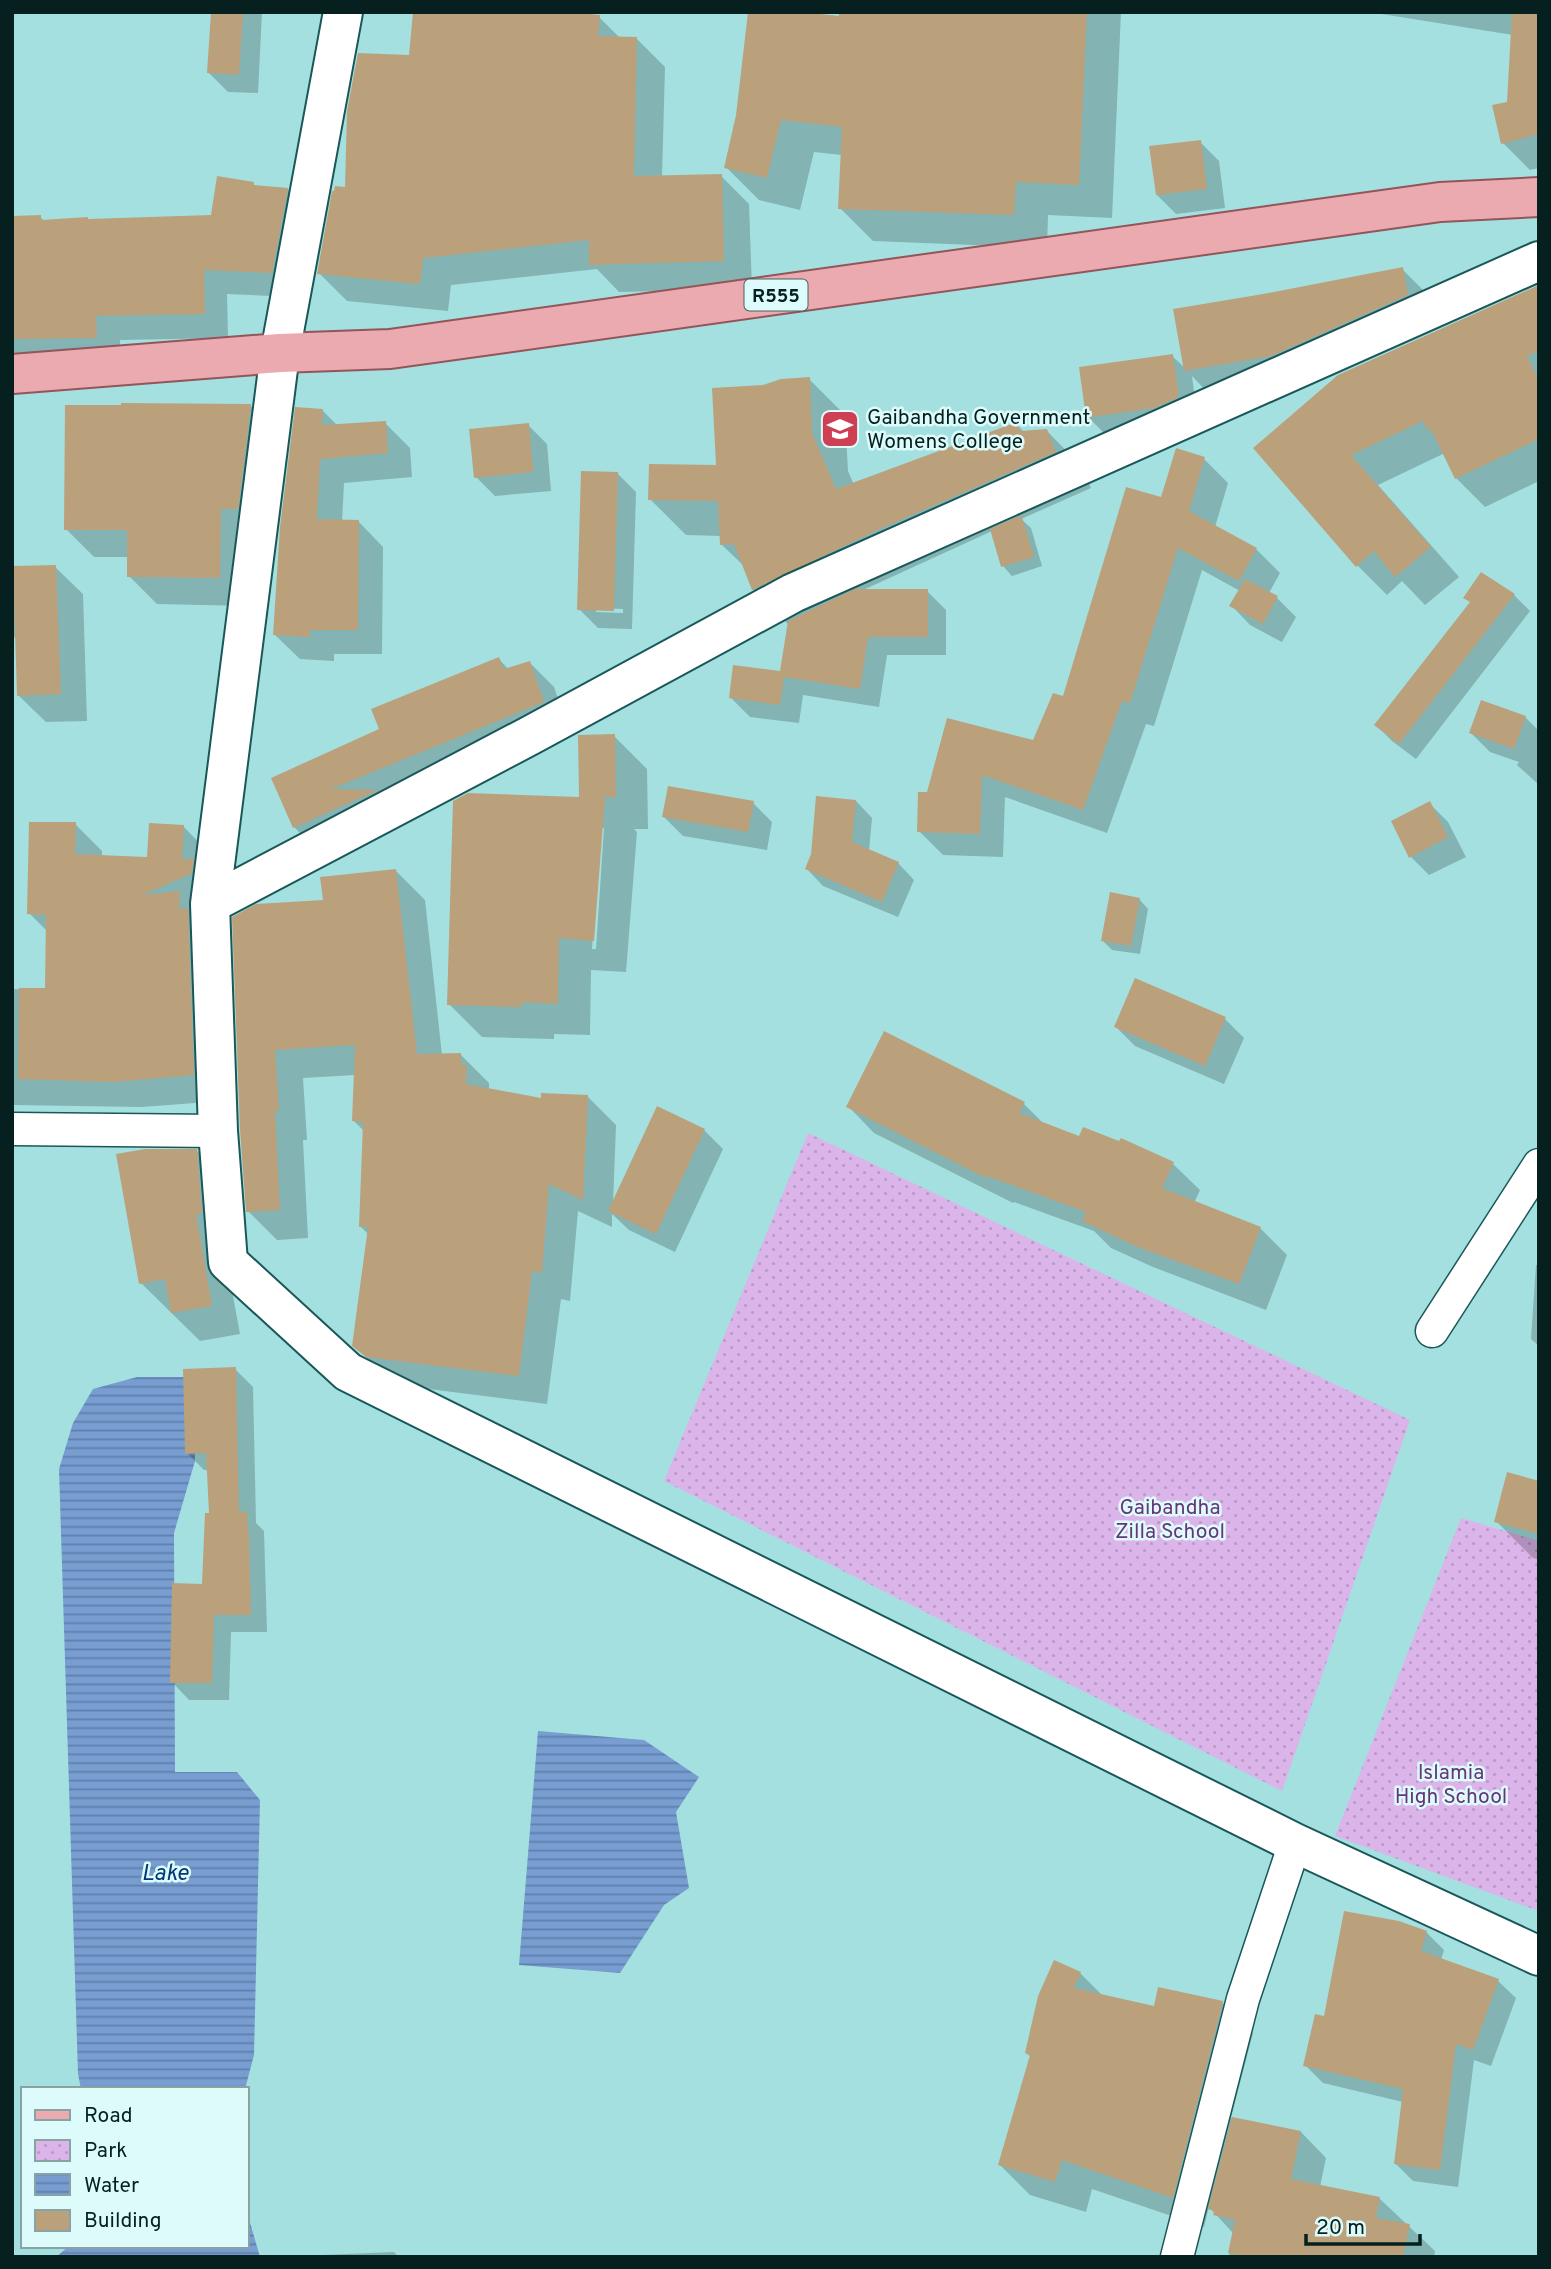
<svg xmlns="http://www.w3.org/2000/svg" width="1551" height="2269" font-family="Overpass,sans-serif">
<defs>
<pattern id="park-dots" width="8" height="8" patternUnits="userSpaceOnUse" patternTransform="scale(1.75)"><rect width="8" height="8" fill="#dbb4ea"/><path d="M2 2h.1M6 6h.1" fill="none" stroke="#ba9ac8" stroke-width="1.8" stroke-linecap="round"/></pattern>
<pattern id="water-rules" width="6" height="5" patternUnits="userSpaceOnUse" patternTransform="scale(1.75)"><rect width="6" height="5" fill="#779dd1"/><path d="M0 2.5h6" fill="none" stroke="#607fa9"/></pattern>
</defs>
<rect width="100%" height="100%" fill="#a4e0e0"/>
<path fill="url(#park-dots)" d="M 808,1133 L 1410,1420 L 1282,1791 L 664,1481 Z
M 1461,1518 L 1539,1541 L 1539,1911 L 1335,1836 Z"/>
<path fill="url(#water-rules)" d="M 137,1377 L 193,1377 L 195,1461 L 174,1533 L 175,1772 L 237,1772 L 260,1800 L 254,2055 L 245,2089 L 81,2089 L 78,2074 L 59,1469 L 73,1423 L 93,1389 Z
M 538,1731 L 644,1740 L 699,1777 L 676,1812 L 689,1888 L 664,1905 L 620,1973 L 519,1965 Z
M 247,2212 L 260,2257 L 56,2257 L 69,2246 L 247,2246 Z"/>
<path fill="#0003" fill-rule="evenodd" d="M 213,12 L 262,12 L 258,93 L 228,92 L 209,73 Z
M 841,12 L 1121,12 L 1112,218 L 1048,215 L 1047,248 L 873,241 L 840,208 L 842,155 L 814,152 L 800,210 L 759,200 L 726,167 L 840,18 Z
M 1369,12 L 1539,12 L 1539,168 L 1530,170 L 1503,143 L 1509,103 L 1513,35 Z
M 599,17 L 621,39 L 637,39 L 665,67 L 662,177 L 721,176 L 749,204 L 752,289 L 619,292 L 597,269 L 451,285 L 448,311 L 347,301 L 319,273 L 347,189 L 410,57 Z
M 1200,142 L 1219,161 L 1225,208 L 1176,214 L 1157,195 Z
M 253,184 L 256,187 L 288,189 L 312,214 L 296,297 L 227,294 L 228,338 L 120,340 L 120,361 L 24,362 L 12,350 L 12,218 L 40,217 L 45,222 L 212,217 Z
M 1402,269 L 1427,294 L 1210,395 L 1192,376 L 1197,416 L 1107,436 L 1088,417 L 1172,356 L 1185,368 Z
M 1539,287 L 1539,481 L 1485,507 L 1456,478 L 1445,453 L 1378,485 L 1459,577 L 1425,605 L 1402,581 L 1387,595 L 1358,566 L 1255,449 Z
M 809,379 L 845,415 L 848,471 L 854,485 L 1016,424 L 1025,433 L 1047,431 L 1083,468 L 1091,488 L 1021,519 L 1031,528 L 1042,566 L 1012,576 L 1003,566 L 992,531 L 861,591 L 927,591 L 946,610 L 946,655 L 887,655 L 879,707 L 803,695 L 799,723 L 750,717 L 731,698 L 781,673 L 789,625 L 753,590 L 745,567 L 721,544 L 721,536 L 686,535 L 650,499 L 718,467 L 763,387 Z
M 251,406 L 279,434 L 248,606 L 157,604 L 129,576 L 129,557 L 94,557 L 66,529 Z
M 322,410 L 338,426 L 385,423 L 410,448 L 412,477 L 344,483 L 342,522 L 359,522 L 383,547 L 382,654 L 334,654 L 334,661 L 300,659 L 275,635 Z
M 528,425 L 547,444 L 551,491 L 495,496 L 476,477 Z
M 1204,459 L 1228,483 L 1215,527 L 1256,549 L 1280,573 L 1269,593 L 1277,598 L 1296,617 L 1282,642 L 1250,625 L 1232,606 L 1240,591 L 1202,570 L 1154,726 L 1146,724 L 1107,833 L 1005,797 L 1003,857 L 943,855 L 919,831 L 928,794 L 1034,742 L 1064,699 L 1162,500 Z
M 617,473 L 636,492 L 632,629 L 598,628 L 579,609 ZM 596,608 L 623,609 L 623,613 L 596,612 Z
M 55,567 L 83,594 L 87,721 L 46,722 L 18,695 L 17,637 L 12,638 L 12,568 Z
M 1482,574 L 1514,595 L 1530,611 L 1416,759 L 1392,741 L 1376,725 L 1471,603 Z
M 499,659 L 509,670 L 530,663 L 554,687 L 567,725 L 318,851 L 294,827 L 382,730 Z
M 1525,717 L 1539,731 L 1539,785 L 1517,765 L 1519,762 L 1490,752 L 1471,733 Z
M 614,736 L 647,769 L 648,829 L 634,829 L 637,832 L 626,972 L 591,970 L 590,1035 L 554,1034 L 554,1039 L 482,1037 L 449,1004 L 581,799 ZM 601,828 L 604,828 L 596,949 L 592,949 Z
M 856,801 L 872,818 L 869,851 L 898,863 L 914,880 L 898,917 L 823,886 L 807,869 Z
M 753,803 L 772,822 L 767,850 L 683,836 L 664,817 Z
M 1429,803 L 1448,822 L 1466,857 L 1429,875 L 1410,856 Z
M 75,824 L 102,851 L 102,857 L 149,859 L 183,826 L 210,854 L 221,1101 L 142,1107 L 12,1105 L 12,989 L 46,990 L 47,931 L 29,913 Z
M 396,871 L 425,900 L 442,1055 L 460,1054 L 489,1083 L 489,1089 L 543,1100 L 587,1096 L 616,1125 L 613,1204 L 704,1130 L 723,1149 L 675,1252 L 629,1230 L 612,1214 L 612,1227 L 578,1211 L 570,1301 L 561,1299 L 547,1404 L 397,1385 L 354,1346 L 368,1234 L 360,1226 L 364,1131 L 354,1121 L 355,1075 L 303,1078 L 307,1140 L 303,1140 L 308,1238 L 277,1240 L 248,1211 L 242,1130 L 325,902 Z
M 1139,899 L 1148,909 L 1140,954 L 1112,950 L 1103,941 Z
M 1136,981 L 1225,1019 L 1244,1038 L 1224,1084 L 1135,1046 L 1116,1027 Z
M 885,1033 L 1024,1104 L 1045,1125 L 1080,1138 L 1173,1164 L 1200,1190 L 1194,1203 L 1260,1228 L 1287,1255 L 1266,1310 L 1153,1267 L 1111,1248 L 1094,1231 L 1014,1202 L 1013,1203 L 874,1133 L 848,1106 Z
M 197,1151 L 225,1179 L 223,1242 L 240,1334 L 200,1341 L 141,1283 Z
M 1536,1265 L 1539,1265 L 1539,1346 L 1531,1339 Z
M 235,1369 L 253,1387 L 256,1523 L 264,1531 L 267,1632 L 231,1632 L 229,1700 L 189,1700 L 172,1682 L 204,1586 L 211,1515 L 209,1470 L 204,1470 L 187,1453 Z
M 1539,1483 L 1539,1560 L 1533,1558 L 1496,1521 Z
M 1426,1932 L 1444,1950 L 1441,1960 L 1498,1981 L 1516,1998 L 1491,2066 L 1474,2060 L 1458,2187 L 1413,2181 L 1395,2163 L 1403,2102 L 1323,2083 L 1305,2065 L 1326,2018 Z
M 1080,1973 L 1103,1996 L 1155,2008 L 1159,1989 L 1223,2003 L 1253,2033 L 1231,2118 L 1301,2132 L 1326,2158 L 1320,2187 L 1380,2199 L 1435,2251 L 1434,2257 L 1229,2257 L 1233,2233 L 1209,2207 L 1204,2227 L 1092,2189 L 1086,2212 L 1030,2195 L 1000,2165 L 1031,2057 L 1026,2053 Z
M 394,2252 L 399,2257 L 322,2257 L 322,2255 Z"/>
<path fill="#bba17b" d="M 211,12 L 243,12 L 239,75 L 207,73 Z
M 413,12 L 570,12 L 600,15 L 598,36 L 637,37 L 634,176 L 722,174 L 724,261 L 589,265 L 589,240 L 423,258 L 420,284 L 317,274 L 332,191 L 334,191 L 335,186 L 345,187 L 347,111 L 358,53 L 409,55 Z
M 748,12 L 802,12 L 839,16 L 839,12 L 1087,12 L 1079,185 L 1016,182 L 1014,215 L 838,209 L 842,127 L 781,120 L 767,178 L 724,168 L 736,115 Z
M 1512,12 L 1539,12 L 1539,134 L 1501,144 L 1492,105 L 1507,102 Z
M 1201,140 L 1207,189 L 1156,195 L 1149,146 Z
M 217,176 L 254,182 L 254,185 L 288,188 L 272,273 L 204,270 L 205,314 L 96,316 L 97,338 L 12,339 L 12,216 L 41,215 L 41,220 L 88,217 L 88,219 L 211,215 Z
M 1403,267 L 1408,295 L 1271,356 L 1184,371 L 1173,309 L 1263,294 Z
M 1539,285 L 1539,351 L 1527,356 L 1539,381 L 1539,439 L 1455,479 L 1431,429 L 1428,431 L 1423,421 L 1351,455 L 1431,547 L 1395,577 L 1374,551 L 1356,567 L 1253,448 L 1338,375 Z
M 1173,354 L 1179,397 L 1154,408 L 1086,418 L 1079,367 Z
M 810,377 L 812,433 L 836,489 L 1017,422 L 1020,431 L 1047,429 L 1056,452 L 880,529 L 752,590 L 734,544 L 720,545 L 718,501 L 648,500 L 649,464 L 716,465 L 712,388 L 763,385 L 781,379 Z
M 121,403 L 251,404 L 238,509 L 221,509 L 220,578 L 127,577 L 127,530 L 64,530 L 65,405 L 121,405 Z
M 295,407 L 323,409 L 322,425 L 386,421 L 388,453 L 320,459 L 317,519 L 359,520 L 358,630 L 310,630 L 310,637 L 273,635 L 280,527 Z
M 529,423 L 533,472 L 474,478 L 469,429 Z
M 1176,448 L 1205,457 L 1189,511 L 1257,548 L 1239,581 L 1178,548 L 1130,703 L 1122,701 L 1083,810 L 982,775 L 980,834 L 917,832 L 918,792 L 927,792 L 947,718 L 1033,740 L 1053,693 L 1063,696 L 1126,487 L 1161,497 Z
M 581,471 L 618,472 L 614,611 L 577,610 Z
M 1017,517 L 1022,517 L 1034,557 L 1001,567 L 990,529 Z
M 56,565 L 61,694 L 17,696 L 13,566 Z
M 1481,572 L 1515,594 L 1399,744 L 1374,725 L 1470,602 L 1463,598 Z
M 1245,579 L 1278,596 L 1263,624 L 1229,606 Z
M 855,589 L 928,589 L 928,637 L 868,637 L 860,689 L 784,677 L 780,705 L 729,698 L 733,665 L 780,671 L 788,621 Z
M 499,657 L 504,669 L 530,661 L 544,702 L 331,789 L 378,790 L 293,828 L 271,778 L 379,729 L 371,709 Z
M 1481,700 L 1526,716 L 1514,749 L 1469,733 Z
M 615,734 L 616,797 L 595,797 L 605,798 L 594,941 L 559,938 L 558,1004 L 522,1002 L 522,1007 L 447,1005 L 453,801 L 468,793 L 579,797 L 578,735 Z
M 668,786 L 754,801 L 748,832 L 662,817 Z
M 816,796 L 856,800 L 852,842 L 899,862 L 882,902 L 805,869 L 811,854 Z
M 1430,801 L 1448,837 L 1409,858 L 1391,821 Z
M 29,822 L 76,822 L 75,854 L 147,857 L 149,823 L 184,825 L 182,859 L 194,859 L 192,873 L 143,895 L 180,891 L 179,909 L 188,908 L 194,1075 L 114,1082 L 18,1079 L 19,988 L 45,988 L 46,915 L 27,914 Z
M 396,869 L 417,1054 L 461,1053 L 461,1064 L 467,1065 L 466,1084 L 541,1098 L 541,1093 L 588,1095 L 583,1200 L 549,1184 L 542,1273 L 532,1271 L 519,1376 L 366,1357 L 352,1346 L 368,1227 L 359,1227 L 363,1122 L 352,1121 L 355,1045 L 275,1050 L 279,1111 L 275,1111 L 280,1210 L 246,1212 L 240,1130 L 232,917 L 256,904 L 323,900 L 320,877 Z
M 1110,892 L 1140,898 L 1131,946 L 1101,941 Z
M 1135,978 L 1226,1017 L 1205,1066 L 1114,1027 Z
M 884,1031 L 1025,1102 L 1019,1113 L 1079,1136 L 1083,1127 L 1119,1141 L 1121,1138 L 1174,1162 L 1162,1188 L 1261,1227 L 1239,1284 L 1135,1246 L 1082,1221 L 1086,1212 L 987,1176 L 986,1178 L 846,1107 Z
M 657,1106 L 705,1129 L 656,1234 L 608,1211 Z
M 145,1149 L 197,1149 L 202,1214 L 196,1214 L 212,1306 L 171,1313 L 165,1279 L 139,1284 L 116,1154 Z
M 236,1367 L 239,1512 L 247,1511 L 249,1540 L 251,1615 L 214,1615 L 212,1683 L 170,1683 L 172,1583 L 202,1584 L 205,1513 L 209,1513 L 206,1453 L 185,1454 L 183,1369 Z
M 1507,1472 L 1539,1481 L 1539,1534 L 1494,1522 Z
M 1344,1911 L 1399,1921 L 1427,1931 L 1421,1951 L 1499,1979 L 1473,2050 L 1456,2044 L 1440,2170 L 1394,2164 L 1403,2089 L 1303,2066 L 1315,2014 L 1324,2016 Z
M 1054,1960 L 1081,1972 L 1074,1988 L 1154,2006 L 1158,1987 L 1223,2001 L 1173,2198 L 1062,2160 L 1055,2182 L 998,2165 L 1030,2055 L 1025,2053 L 1038,1996 Z
M 1232,2117 L 1301,2131 L 1291,2179 L 1380,2197 L 1376,2218 L 1410,2224 L 1403,2257 L 1246,2257 L 1228,2253 L 1235,2220 L 1213,2215 L 1214,2211 L 1208,2209 Z"/>
<g fill="none" stroke-linecap="round" stroke-linejoin="round">
<g stroke="#1a5758" stroke-width="35">
<path id="minor" d="M 12,1129 L 218,1131
M 1432,1331 L 1539,1165
M 1177,2257 L 1243,1999 L 1295,1843"/>
</g>
<g stroke="#1a5758" stroke-width="42">
<path id="tertiary" d="M 343,12 L 280,353 L 210,904 L 218,1131 L 228,1262 L 348,1372 L 1295,1843 L 1539,1956
M 210,904 L 531,735 L 793,593 L 1539,261"/>
</g>
<g stroke="#92555a" stroke-width="42">
<path id="primary" d="M 12,374 L 280,353 L 390,349 L 1440,202 L 1539,197"/>
</g>
<use href="#minor" stroke="#fff" stroke-width="32"/>
<use href="#tertiary" stroke="#fff" stroke-width="38"/>
<use href="#primary" stroke="#ebaaaf" stroke-width="38"/>
</g>
<defs>
<g id="university-square" transform="scale(2.0125)"><rect x="-9" y="-9" width="18" height="18" rx="4" fill="#cf3f54" stroke="#defbfb"/><path d="M0-5L7-2L0 1L-7-2ZM-4 1L0 2.5L4 1V4Q0 6-4 4Z" fill="#fff"/></g>
</defs>
<g fill-rule="evenodd">
<use href="#university-square" x="840" y="429"/>
</g>
<g text-anchor="middle" stroke-width="5" stroke-linejoin="round" paint-order="stroke">
<rect fill="#defbfb" stroke="#476161" stroke-width="2" x="744.5" y="279.5" width="63" height="31" rx="5"/>
<g font-size="19" font-weight="bold" fill="#061f1f">
<text x="776" y="302">R555</text>
</g>
<g font-size="21" fill="#061f1f" stroke="#defbfb" text-anchor="start">
<text x="867" y="424">Gaibandha Government<tspan x="867" dy="24">Womens College</tspan></text>
</g>
<g font-size="21" fill="#673679" stroke="#defbfb">
<text x="1170" y="1514">Gaibandha<tspan x="1170" dy="24">Zilla School</tspan></text>
<text x="1451" y="1779">Islamia<tspan x="1451" dy="24">High School</tspan></text>
</g>
<g font-size="23" font-style="italic" fill="#033876" stroke="#defbfb">
<text x="165" y="1880">Lake</text>
</g>
</g>
<rect width="1551" height="2269" fill="none" stroke="#061f1f" stroke-width="28"/>
<rect x="21" y="2087" width="228" height="161" fill="#defbfb" stroke="#88a3a3" stroke-width="2"/>
<rect x="35" y="2110" width="35" height="10" fill="#ebaaaf" stroke="#88a3a3" stroke-width="2"/>
<text x="84" y="2122" font-size="21" fill="#061f1f">Road</text>
<rect x="35" y="2140" width="35" height="21" fill="url(#park-dots)" stroke="#88a3a3" stroke-width="2"/>
<text x="84" y="2157" font-size="21" fill="#061f1f">Park</text>
<rect x="35" y="2174" width="35" height="21" fill="url(#water-rules)" stroke="#88a3a3" stroke-width="2"/>
<text x="84" y="2192" font-size="21" fill="#061f1f">Water</text>
<rect x="35" y="2210" width="35" height="21" fill="#bba17b" stroke="#88a3a3" stroke-width="2"/>
<text x="84" y="2227" font-size="21" fill="#061f1f">Building</text>
<path d="M1306 2234v10h114v-10" fill="none" stroke="#061f1f" stroke-width="3.5"/>
<text x="1316" y="2234" font-size="21" fill="#061f1f" stroke="#defbfb" stroke-width="5" paint-order="stroke">20 m</text>
</svg>
